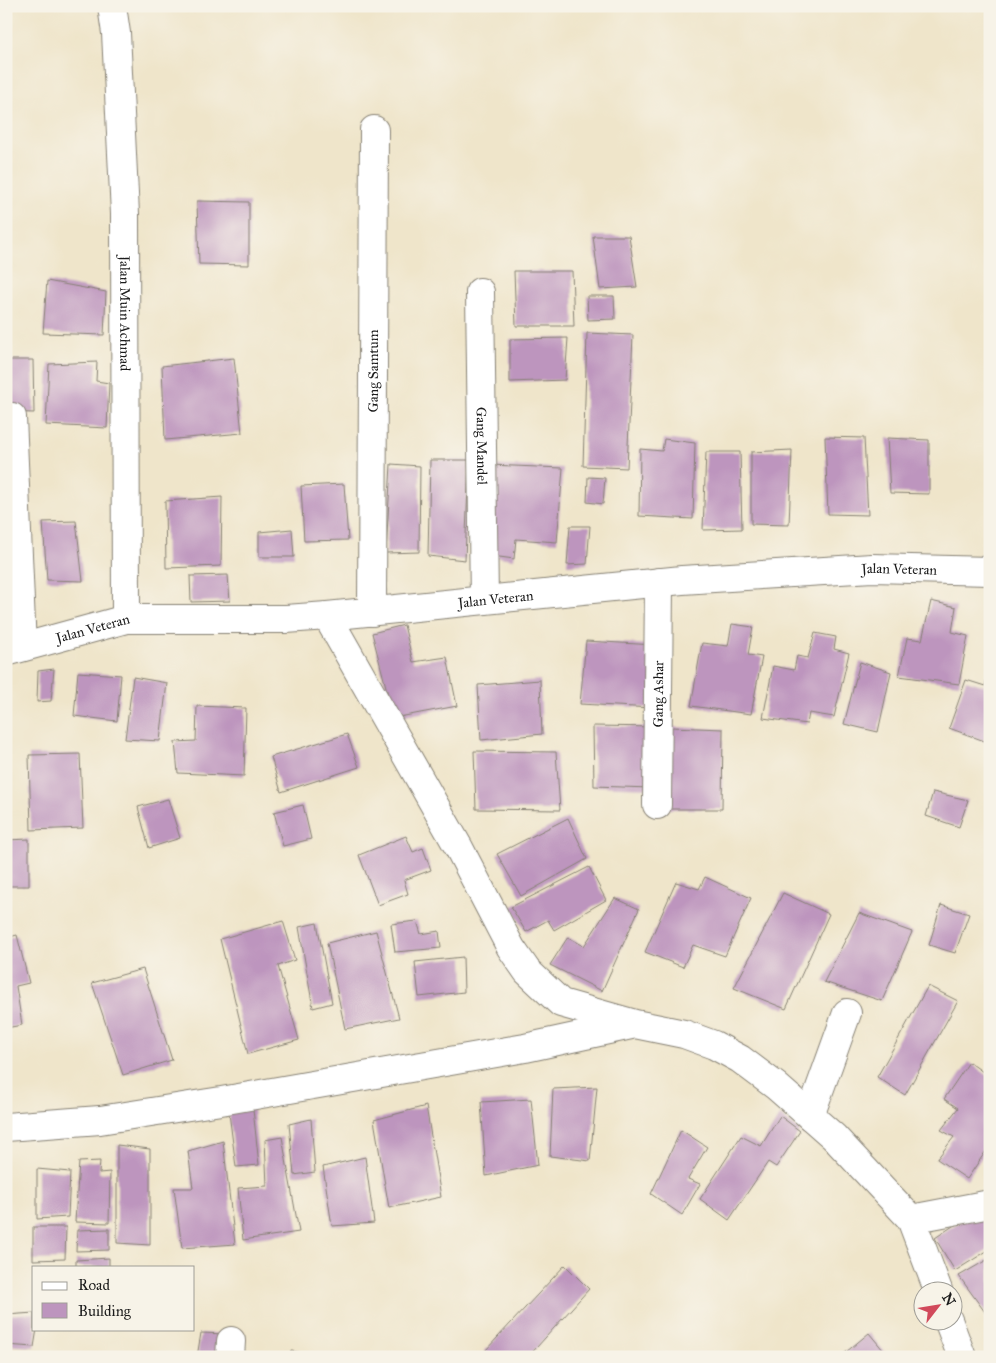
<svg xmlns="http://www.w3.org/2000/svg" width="996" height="1363" font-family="'IM FELL Great Primer',serif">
<rect width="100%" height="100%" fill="#f7f3e8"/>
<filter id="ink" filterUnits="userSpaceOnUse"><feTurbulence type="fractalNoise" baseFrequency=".02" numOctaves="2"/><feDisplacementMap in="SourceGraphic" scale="10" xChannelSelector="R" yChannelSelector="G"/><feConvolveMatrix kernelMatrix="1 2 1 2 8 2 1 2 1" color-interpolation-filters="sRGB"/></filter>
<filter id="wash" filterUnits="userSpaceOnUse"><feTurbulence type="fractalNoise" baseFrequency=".0096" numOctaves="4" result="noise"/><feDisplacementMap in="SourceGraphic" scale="20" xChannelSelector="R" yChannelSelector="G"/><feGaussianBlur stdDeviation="1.12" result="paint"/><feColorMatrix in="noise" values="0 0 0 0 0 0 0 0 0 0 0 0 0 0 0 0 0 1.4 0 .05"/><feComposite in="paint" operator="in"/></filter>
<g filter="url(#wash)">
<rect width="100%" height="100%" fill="#efe5ca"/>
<g id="blocks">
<path fill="#bd95be" d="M 197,201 L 249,202 L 249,265 L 199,264 Z
M 593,236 L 629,236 L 637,287 L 600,289 Z
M 514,271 L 572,271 L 574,326 L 516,326 Z
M 47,281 L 106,292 L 104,335 L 43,333 Z
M 587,296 L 614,296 L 615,319 L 588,320 Z
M 587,333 L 633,335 L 627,468 L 583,466 Z
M 568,338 L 565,380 L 510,382 L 510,339 Z
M 234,358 L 242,433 L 165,440 L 162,366 Z
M 6,360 L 33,360 L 34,413 L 6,412 Z
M 97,362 L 96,381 L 109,383 L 107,428 L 46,425 L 49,364 Z
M 825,437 L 864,438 L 868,515 L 828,514 Z
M 887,438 L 929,440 L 929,494 L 890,493 Z
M 664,439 L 695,443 L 693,519 L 639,516 L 640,449 L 662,451 Z
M 792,450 L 789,525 L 751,524 L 751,452 Z
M 706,452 L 740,452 L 742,529 L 703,530 Z
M 430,460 L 469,460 L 465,560 L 428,556 Z
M 391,464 L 420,466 L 419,552 L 386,553 Z
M 489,465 L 563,468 L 557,542 L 516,539 L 514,559 L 485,555 Z
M 588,477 L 605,478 L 603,504 L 587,502 Z
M 344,484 L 348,540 L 304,541 L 301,486 Z
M 222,497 L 221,566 L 166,568 L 165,501 Z
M 76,521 L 83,581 L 47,580 L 43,522 Z
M 570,526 L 590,526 L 587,564 L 567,565 Z
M 292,529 L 294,557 L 259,557 L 259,532 Z
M 228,575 L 230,601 L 191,602 L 190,576 Z
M 931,601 L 956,607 L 952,632 L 968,636 L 959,684 L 899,676 L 907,638 L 922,640 Z
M 732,624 L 753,627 L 748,655 L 762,657 L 751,714 L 691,706 L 702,643 L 728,646 Z
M 404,625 L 413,662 L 447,657 L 457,706 L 394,718 L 372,633 Z
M 815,633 L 836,637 L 834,649 L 849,653 L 834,717 L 809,713 L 807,724 L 763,718 L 773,666 L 794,670 L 797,656 L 808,658 Z
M 586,641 L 655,645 L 652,708 L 580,704 Z
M 860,662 L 891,672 L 878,732 L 844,724 Z
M 54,669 L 51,701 L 37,702 L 38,671 Z
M 989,670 L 990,670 L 990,743 L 949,728 L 966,680 L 985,686 Z
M 78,672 L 121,675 L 117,721 L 74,716 Z
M 133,677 L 167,683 L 160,741 L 125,739 Z
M 540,680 L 542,734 L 481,740 L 478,685 Z
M 197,706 L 246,708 L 244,776 L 178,773 L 175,742 L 196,741 Z
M 593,726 L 658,727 L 650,788 L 594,786 Z
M 671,727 L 723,729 L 722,809 L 667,809 Z
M 347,734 L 359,767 L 281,792 L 271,757 Z
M 474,751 L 556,752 L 560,810 L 476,809 Z
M 80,754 L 83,828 L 31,830 L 29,755 Z
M 933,792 L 968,800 L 959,827 L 926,816 Z
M 168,799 L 180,838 L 149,848 L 138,807 Z
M 303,805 L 311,839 L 283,846 L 274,812 Z
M 568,818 L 587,859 L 521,896 L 497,854 Z
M 406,836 L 413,852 L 423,848 L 431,870 L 404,880 L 408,894 L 378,905 L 359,855 Z
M 29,839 L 29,886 L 6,886 L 6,840 Z
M 589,867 L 606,900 L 554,930 L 548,920 L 526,932 L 511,907 Z
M 705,877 L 751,898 L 725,956 L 693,945 L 683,967 L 645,952 L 676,882 L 699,889 Z
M 783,893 L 829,914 L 786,1009 L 734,988 Z
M 615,898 L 639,909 L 602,991 L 550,965 L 568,937 L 584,946 Z
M 941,905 L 969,914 L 955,953 L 929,945 Z
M 859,913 L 912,932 L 882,1001 L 824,982 Z
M 283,921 L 295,960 L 278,966 L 299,1040 L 248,1054 L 220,939 Z
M 417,921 L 421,934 L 439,931 L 441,948 L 395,952 L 391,924 Z
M 317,923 L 332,1003 L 313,1008 L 299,927 Z
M 376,931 L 399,1018 L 345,1029 L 327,943 Z
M 17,935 L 29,983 L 16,986 L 22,1025 L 6,1028 L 6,938 Z
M 463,957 L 464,992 L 419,997 L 415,962 Z
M 143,969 L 172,1060 L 123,1075 L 92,983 Z
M 928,986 L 958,1001 L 905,1095 L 877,1077 Z
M 969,1062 L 990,1077 L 990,1145 L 967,1179 L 937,1159 L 954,1137 L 941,1130 L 958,1108 L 944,1099 Z
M 597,1087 L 590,1161 L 550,1156 L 553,1089 Z
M 531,1099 L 538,1165 L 486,1176 L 481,1102 Z
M 426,1106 L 441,1197 L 389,1208 L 374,1120 Z
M 253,1109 L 259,1165 L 236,1167 L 229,1113 Z
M 780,1116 L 800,1131 L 776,1167 L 768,1162 L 729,1220 L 700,1199 L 741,1136 L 761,1146 Z
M 311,1119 L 315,1172 L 294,1175 L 289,1124 Z
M 681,1130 L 707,1147 L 688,1179 L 700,1184 L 682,1215 L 651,1194 Z
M 282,1137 L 299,1232 L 243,1240 L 238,1188 L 267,1186 L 265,1140 Z
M 223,1141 L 235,1244 L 182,1248 L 174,1188 L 193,1188 L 188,1151 Z
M 117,1145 L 150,1149 L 150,1245 L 117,1243 Z
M 365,1157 L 374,1223 L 332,1226 L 323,1167 Z
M 100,1161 L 99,1173 L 110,1172 L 109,1223 L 75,1222 L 79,1162 Z
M 37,1169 L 70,1172 L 68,1217 L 37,1219 Z
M 990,1219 L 990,1249 L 955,1271 L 935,1238 L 962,1220 Z
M 33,1227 L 66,1227 L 65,1259 L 33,1260 Z
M 109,1229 L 109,1250 L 76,1251 L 77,1230 Z
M 109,1258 L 109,1267 L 76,1267 L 76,1260 Z
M 990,1258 L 990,1319 L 959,1276 Z
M 565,1265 L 589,1289 L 528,1357 L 491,1357 L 485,1351 Z
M 34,1313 L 34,1329 L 37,1329 L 34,1347 L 6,1345 L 6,1315 Z
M 201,1333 L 226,1334 L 223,1357 L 197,1357 Z
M 869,1333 L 889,1357 L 840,1357 Z
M 291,1351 L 309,1354 L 308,1357 L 290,1357 Z"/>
</g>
</g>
<g filter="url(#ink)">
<use href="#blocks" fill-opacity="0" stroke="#868073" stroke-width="1"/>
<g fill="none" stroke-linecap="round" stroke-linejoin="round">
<g stroke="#868073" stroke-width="30">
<g id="minor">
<path id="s1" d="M 112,6 L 116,33 L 125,214 L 126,619"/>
<path id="s2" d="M 480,292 L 484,600"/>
<path d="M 12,417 L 22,647"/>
<path id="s3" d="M 372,612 L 374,130"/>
<path d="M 327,616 L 459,848 L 511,948 L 527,971 L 561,1003 L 635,1024 L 684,1034 L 714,1045 L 740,1059 L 776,1086 L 834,1137 L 911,1219 L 938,1290"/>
<path id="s4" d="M 6,652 L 126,619 L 286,619 L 327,616 L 682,580 L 872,568 L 990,571"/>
<path id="s5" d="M 657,805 L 659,582"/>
<path d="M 810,1116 L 847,1013"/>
<path d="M 6,1127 L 100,1120 L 221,1101 L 525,1048 L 631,1025"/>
<path d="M 911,1219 L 990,1204"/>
<path d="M 948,1320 L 962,1357"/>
<path d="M 230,1357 L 231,1341"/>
</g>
</g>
<use href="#minor" stroke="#fff" stroke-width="28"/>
</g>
</g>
<g text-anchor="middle" stroke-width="4" stroke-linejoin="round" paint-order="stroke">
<g font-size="14" fill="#1c1c1c" stroke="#f7f3e8">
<text dy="5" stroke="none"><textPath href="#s1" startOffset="308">Jalan Muin Achmad</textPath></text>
<text dy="5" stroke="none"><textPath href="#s3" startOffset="241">Gang Samtum</textPath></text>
<text dy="5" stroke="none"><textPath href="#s2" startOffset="154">Gang Mandel</textPath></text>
<text dy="5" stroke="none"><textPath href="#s4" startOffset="900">Jalan Veteran</textPath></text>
<text dy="5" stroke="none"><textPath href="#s4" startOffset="495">Jalan Veteran</textPath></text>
<text dy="5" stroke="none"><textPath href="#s4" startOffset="90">Jalan Veteran</textPath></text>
<text dy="5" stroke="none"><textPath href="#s5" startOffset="111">Gang Ashar</textPath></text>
</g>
</g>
<rect width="996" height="1363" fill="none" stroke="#f7f3e8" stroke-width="25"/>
<rect x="32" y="1266" width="162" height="65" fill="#f7f3e8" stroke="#9f9d96"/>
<rect x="42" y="1282" width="25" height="8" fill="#ffffff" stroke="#9f9d96"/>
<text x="78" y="1290" font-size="15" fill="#1c1c1c">Road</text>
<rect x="42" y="1303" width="25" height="15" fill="#bd95be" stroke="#9f9d96"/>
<text x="78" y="1316" font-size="15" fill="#1c1c1c">Building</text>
<g transform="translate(938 1306) rotate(59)"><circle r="24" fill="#f7f3e8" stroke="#9f9d96"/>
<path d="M0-4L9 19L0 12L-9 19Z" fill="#d1495b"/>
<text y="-8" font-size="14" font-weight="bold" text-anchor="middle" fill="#1c1c1c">N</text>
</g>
</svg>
